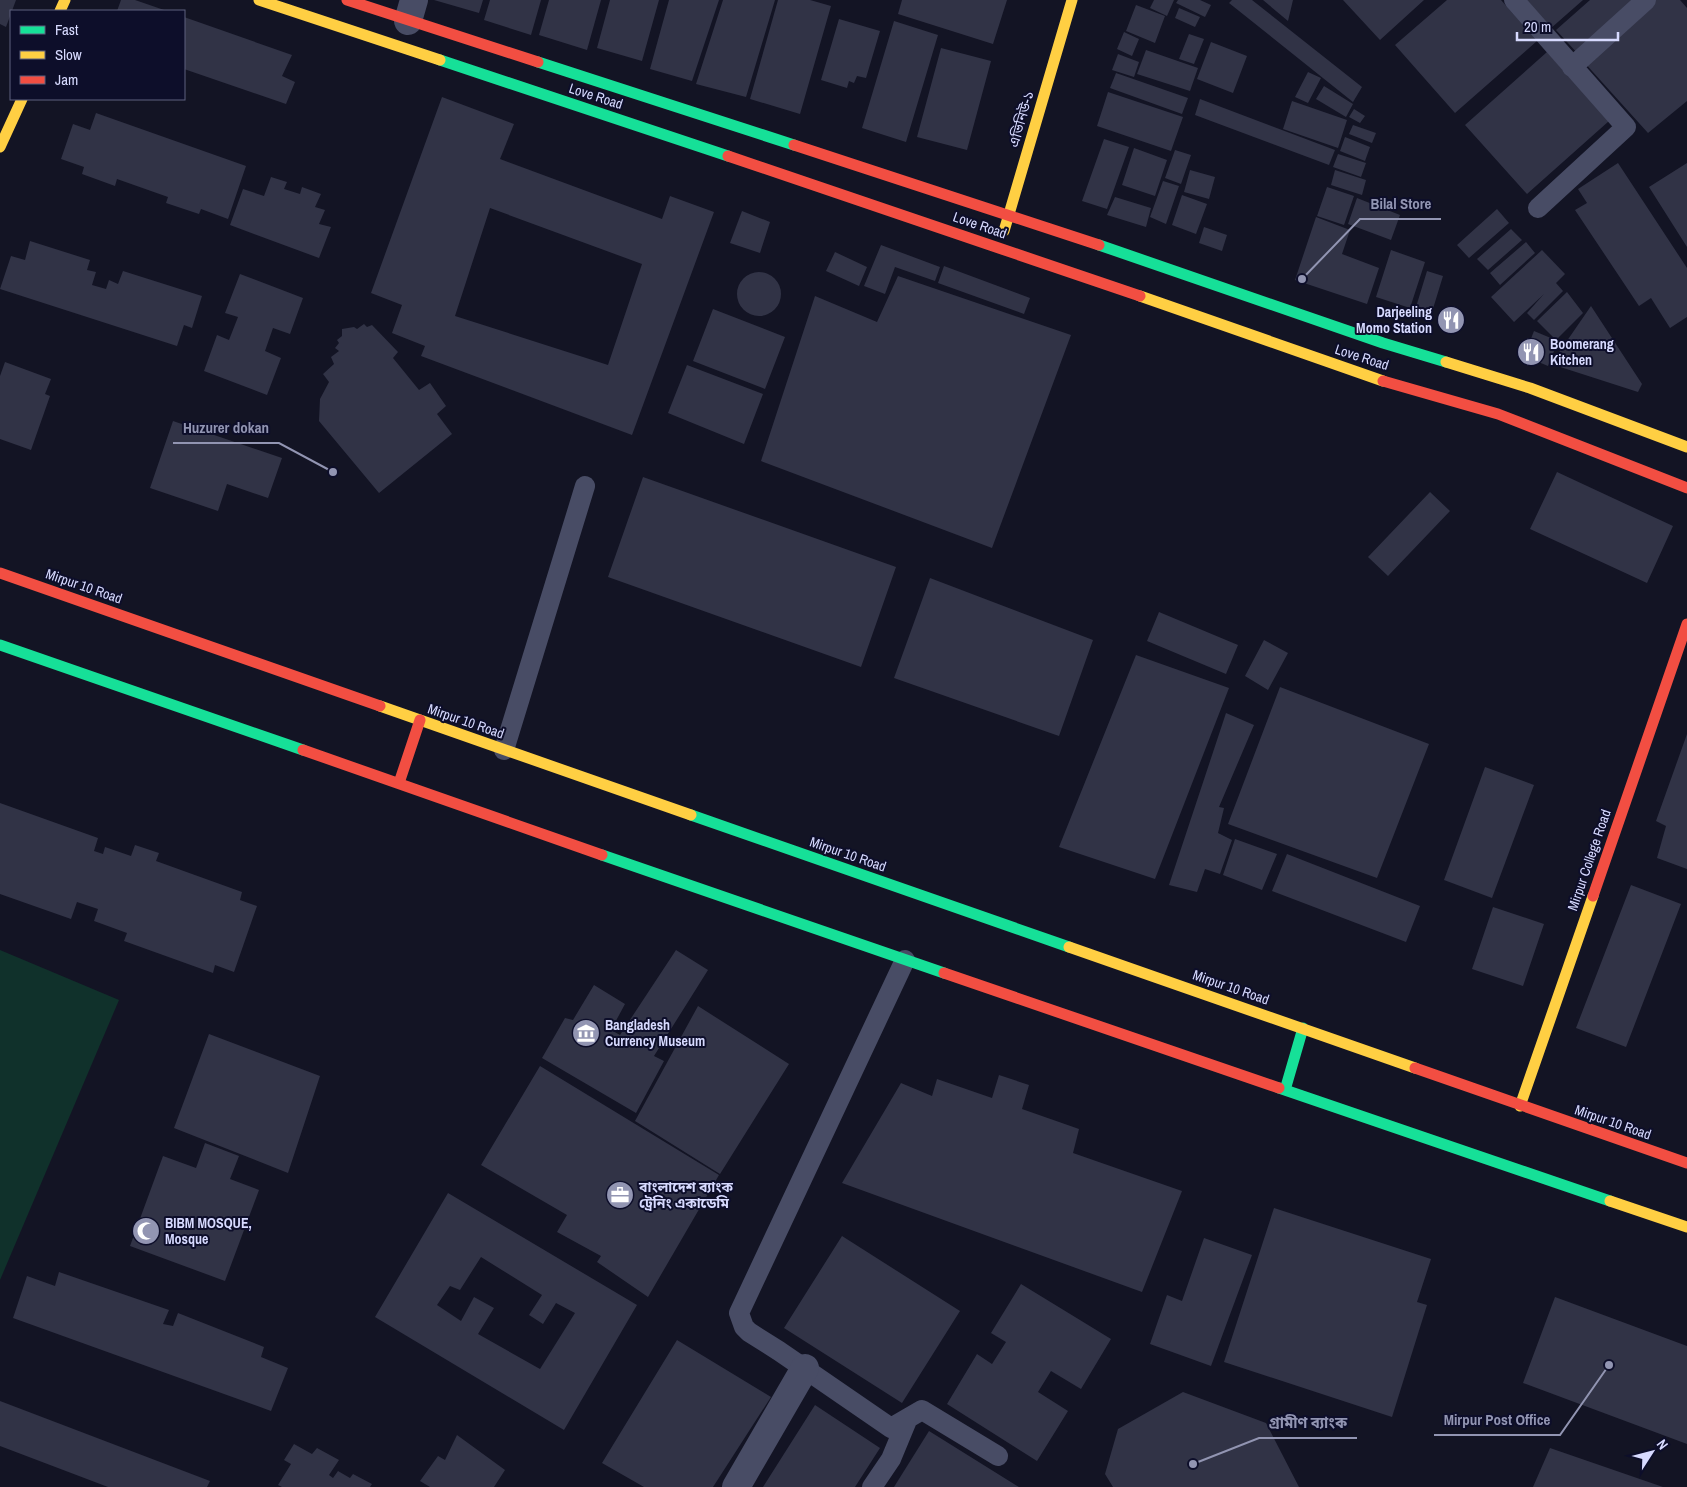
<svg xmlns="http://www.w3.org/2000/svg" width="1687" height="1487" font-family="'Archivo Narrow','Noto Sans Bengali',sans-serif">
<rect width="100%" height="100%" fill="#131424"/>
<path fill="#10312b" d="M 0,950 L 119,1000 L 0,1280 Z"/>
<path fill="#313346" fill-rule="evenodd" d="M 0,0 L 16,0 L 6,27 L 0,24 Z
M 121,0 L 135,0 L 167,11 L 117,11 Z
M 434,0 L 483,0 L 479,13 Z
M 490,0 L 541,0 L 531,35 L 484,20 Z
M 549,0 L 601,0 L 587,50 L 539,35 Z
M 610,0 L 659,0 L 642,61 L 597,48 Z
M 669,0 L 719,0 L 692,81 L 650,69 Z
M 723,0 L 775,0 L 746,97 L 696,84 Z
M 778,0 L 810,0 L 831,6 L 800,114 L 750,99 Z
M 902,0 L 1007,0 L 993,44 L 898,14 Z
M 1154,0 L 1174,0 L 1167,16 L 1150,8 Z
M 1178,0 L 1200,0 L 1211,5 L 1205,17 L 1176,3 Z
M 1232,0 L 1252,0 L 1362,87 L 1353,102 L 1229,3 Z
M 1263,0 L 1293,0 L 1288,21 Z
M 1343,0 L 1424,0 L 1380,40 Z
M 1447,0 L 1501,0 L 1537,41 L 1455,113 L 1395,45 Z
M 1525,0 L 1583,0 L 1550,29 Z
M 1590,0 L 1641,0 L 1579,55 L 1556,30 Z
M 1653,0 L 1680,0 L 1687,8 L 1687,101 L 1648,133 L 1583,61 Z
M 1136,5 L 1165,16 L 1155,43 L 1126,31 Z
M 1179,8 L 1200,17 L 1195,27 L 1175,18 Z
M 184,17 L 292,55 L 282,76 L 295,82 L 286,104 L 184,69 Z
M 839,19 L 880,31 L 866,78 L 857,76 L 854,83 L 849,81 L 847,88 L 821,80 Z
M 894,21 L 938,35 L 906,142 L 862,128 Z
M 1124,32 L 1139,39 L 1132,56 L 1117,49 Z
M 1189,34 L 1204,39 L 1194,64 L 1179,59 Z
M 1211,42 L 1247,56 L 1233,93 L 1197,79 Z
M 941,48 L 991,61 L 967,150 L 917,137 Z
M 1146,50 L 1198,68 L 1190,91 L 1137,74 Z
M 1547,52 L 1609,121 L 1527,194 L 1465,125 Z
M 1118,54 L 1139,62 L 1134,77 L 1112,70 Z
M 1308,72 L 1321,78 L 1308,103 L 1295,97 Z
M 1116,73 L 1188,98 L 1182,114 L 1110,88 Z
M 1324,86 L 1353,104 L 1346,117 L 1316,99 Z
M 1108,92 L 1183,117 L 1171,151 L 1097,126 Z
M 442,97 L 514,124 L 500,159 L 662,219 L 670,196 L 714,212 L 632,435 L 421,356 L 425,346 L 392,333 L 402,305 L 371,293 ZM 490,208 L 642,264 L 608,365 L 455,316 Z
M 1200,99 L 1335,150 L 1329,165 L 1195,115 Z
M 1292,101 L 1347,120 L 1338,148 L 1283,129 Z
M 1354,109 L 1365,116 L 1360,123 L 1349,117 Z
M 96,113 L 246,166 L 228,219 L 201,209 L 199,214 L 166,203 L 168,197 L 117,179 L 115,186 L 82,174 L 84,167 L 61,159 L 73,124 L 90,130 Z
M 1353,125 L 1376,133 L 1372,143 L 1349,134 Z
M 1345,137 L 1370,147 L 1365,161 L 1340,151 Z
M 1104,139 L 1129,147 L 1107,209 L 1082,201 Z
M 1134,148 L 1167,160 L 1155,196 L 1122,185 Z
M 1175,150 L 1191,155 L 1181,184 L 1165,178 Z
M 1338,154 L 1366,163 L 1361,177 L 1333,167 Z
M 1618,163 L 1687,268 L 1687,317 L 1670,328 L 1651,298 L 1639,306 L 1575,210 L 1587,203 L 1578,189 Z
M 1687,163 L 1687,247 L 1649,187 Z
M 1190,170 L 1215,177 L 1209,199 L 1184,192 Z
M 1335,170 L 1366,180 L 1362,195 L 1331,185 Z
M 271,177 L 287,182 L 284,189 L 300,194 L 302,187 L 321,194 L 315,207 L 325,210 L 319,224 L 331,227 L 319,258 L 230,225 L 243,189 L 264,196 Z
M 1163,181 L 1179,186 L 1166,224 L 1150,217 Z
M 1327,187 L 1354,196 L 1344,225 L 1317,216 Z
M 1182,195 L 1207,204 L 1196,234 L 1172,225 Z
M 1115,197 L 1151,208 L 1146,227 L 1107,215 Z
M 1357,198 L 1400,215 L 1391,240 L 1348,224 Z
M 1497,209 L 1509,223 L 1469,258 L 1457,245 Z
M 742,211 L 770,222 L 760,253 L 730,243 Z
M 1316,217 L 1350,230 L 1342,254 L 1379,268 L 1367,304 L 1295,280 Z
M 1204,227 L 1227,235 L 1222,251 L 1199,243 Z
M 1511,229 L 1522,240 L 1488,270 L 1477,259 Z
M 30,241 L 90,260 L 87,270 L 96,272 L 92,285 L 106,289 L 109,280 L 118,284 L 123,271 L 202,296 L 192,328 L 184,325 L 177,346 L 0,289 L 11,256 L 25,260 Z
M 1526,242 L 1535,253 L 1500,285 L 1490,273 Z
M 881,245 L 940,267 L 935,281 L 895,267 L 885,294 L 864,286 Z
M 1391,250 L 1425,262 L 1410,308 L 1376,297 Z
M 1542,250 L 1565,274 L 1556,283 L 1563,291 L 1534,320 L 1527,313 L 1544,294 L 1514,322 L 1491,297 Z
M 835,252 L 867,267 L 859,286 L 826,271 Z
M 944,266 L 1030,298 L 1024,314 L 938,283 Z
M 1427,271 L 1443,276 L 1432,312 L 1416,307 Z
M737 294a22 22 0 1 1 44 0a22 22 0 1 1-44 0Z
M 240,274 L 303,298 L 290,334 L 273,328 L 265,351 L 281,358 L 267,395 L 204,371 L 217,335 L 229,340 L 238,317 L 225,313 Z
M 898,276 L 1071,335 L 992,548 L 761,461 L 815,296 L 877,322 Z
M 1567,292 L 1583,313 L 1556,340 L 1537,321 Z
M 1591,306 L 1642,384 L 1638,392 L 1551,364 Z
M 713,309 L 785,337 L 765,389 L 693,361 Z
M 364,324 L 367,327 L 372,325 L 398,352 L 393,358 L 419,390 L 430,383 L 446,406 L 437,414 L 452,434 L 379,493 L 319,421 L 320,399 L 329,382 L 323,374 L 334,364 L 331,357 L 339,351 L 335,348 L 339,343 L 337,340 L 342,336 L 342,329 L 354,327 L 357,329 Z
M 1534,331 L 1558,341 L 1548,366 L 1524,356 Z
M 5,362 L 51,379 L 45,394 L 50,396 L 31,450 L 0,439 L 0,376 Z
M 687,365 L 763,394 L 744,444 L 668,413 Z
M 173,421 L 282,458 L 268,498 L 227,484 L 218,511 L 150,488 Z
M 1557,472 L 1673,526 L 1647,583 L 1530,529 Z
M 643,477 L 896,567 L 861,667 L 608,577 Z
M 1430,492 L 1450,511 L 1388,576 L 1368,557 Z
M 930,578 L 1093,640 L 1059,736 L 894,678 Z
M 1159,612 L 1238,645 L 1226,674 L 1147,641 Z
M 1264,640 L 1288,653 L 1268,690 L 1245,676 Z
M 1136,655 L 1229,688 L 1155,879 L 1059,847 Z
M 1280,687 L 1429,744 L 1377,878 L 1228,824 Z
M 1226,713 L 1254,725 L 1219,807 L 1224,808 L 1218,833 L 1232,840 L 1220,874 L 1205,869 L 1197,892 L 1169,885 Z
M 1687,734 L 1687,869 L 1657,858 L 1666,826 L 1656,821 Z
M 1485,767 L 1534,785 L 1492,898 L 1444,880 Z
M 0,803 L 98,838 L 94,851 L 103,854 L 105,847 L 131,856 L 135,845 L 159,853 L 156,861 L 242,892 L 240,900 L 257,906 L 234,972 L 215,965 L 213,973 L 124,941 L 127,933 L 94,921 L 98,909 L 77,902 L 71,919 L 0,894 Z
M 1235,839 L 1277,854 L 1262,890 L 1223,875 Z
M 1287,854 L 1420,906 L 1406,942 L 1272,891 Z
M 1631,885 L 1681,904 L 1626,1047 L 1576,1028 Z
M 1493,907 L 1544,924 L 1523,986 L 1472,969 Z
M 676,950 L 708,970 L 654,1056 L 664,1061 L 636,1113 L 542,1058 L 565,1018 L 573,1020 L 594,985 L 625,1004 L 611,1030 L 620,1035 Z
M 698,1006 L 789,1064 L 720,1174 L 635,1121 Z
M 209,1034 L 320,1076 L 288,1173 L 174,1128 Z
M 540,1066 L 719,1175 L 648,1297 L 597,1262 L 601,1256 L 557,1232 L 567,1215 L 481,1165 Z
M 999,1075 L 1029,1085 L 1022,1109 L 1079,1129 L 1073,1153 L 1182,1191 L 1142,1292 L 842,1183 L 901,1083 L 932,1096 L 937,1079 L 992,1098 Z
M 205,1143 L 239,1156 L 230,1179 L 259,1190 L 225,1281 L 130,1246 L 163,1156 L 196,1168 Z
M 448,1193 L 637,1305 L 564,1430 L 375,1317 ZM 481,1257 L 542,1295 L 529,1315 L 543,1324 L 556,1303 L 575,1313 L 540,1369 L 478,1334 L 494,1308 L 474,1297 L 461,1321 L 437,1305 L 450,1286 L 460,1290 Z
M 1274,1208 L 1431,1259 L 1417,1302 L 1427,1305 L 1392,1417 L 1224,1362 Z
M 842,1236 L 960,1311 L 902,1403 L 784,1328 Z
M 1204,1238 L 1252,1255 L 1211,1366 L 1150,1344 L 1167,1295 L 1182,1301 Z
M 59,1272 L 169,1310 L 163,1324 L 173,1326 L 178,1313 L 264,1347 L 261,1357 L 288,1368 L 271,1411 L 13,1318 L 27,1276 L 55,1286 Z
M 1021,1284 L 1111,1339 L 1081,1389 L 1051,1371 L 1038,1392 L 1068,1411 L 1037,1461 L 947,1404 L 977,1354 L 992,1364 L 1006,1342 L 991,1333 Z
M 1555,1297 L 1687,1346 L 1687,1444 L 1523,1383 Z
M 677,1340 L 771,1397 L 713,1487 L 644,1487 L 602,1463 Z
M 1183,1392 L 1266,1423 L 1299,1487 L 1113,1487 L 1105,1474 L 1118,1429 Z
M 0,1401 L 210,1481 L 207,1487 L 108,1487 L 0,1446 Z
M 815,1405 L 880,1448 L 855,1487 L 763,1487 Z
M 929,1431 L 1019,1487 L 894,1487 Z
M 457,1435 L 505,1470 L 494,1487 L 430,1487 L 420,1481 L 438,1456 L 445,1460 Z
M 294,1444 L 312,1454 L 317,1448 L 339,1460 L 329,1475 L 333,1478 L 338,1471 L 350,1478 L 353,1474 L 372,1484 L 370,1487 L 282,1487 L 278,1485 L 291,1464 L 284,1460 Z
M 1550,1448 L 1663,1487 L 1533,1487 Z"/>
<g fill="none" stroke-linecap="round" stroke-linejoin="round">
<path stroke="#484c65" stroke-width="20" d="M 1514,0 L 1626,127 L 1538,208
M 1572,67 L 1646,0
M 504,750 L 585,486
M 905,960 L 739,1313 L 744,1327 L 749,1332 L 779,1351 L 891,1428 L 922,1410 L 998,1456
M 872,1487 L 891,1459 L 908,1418"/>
<path stroke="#484c65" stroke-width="28" d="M 408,21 L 414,0
M 736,1487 L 805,1368"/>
<path stroke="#16e098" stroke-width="11" d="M 440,60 L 728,156
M 538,62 L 794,145
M 1099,245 L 1383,343 L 1446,362
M 0,645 L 303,750
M 691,815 L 1069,947
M 602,855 L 944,973
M 1279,1088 L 1610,1201
M 1285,1090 L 1303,1028"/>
<path stroke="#ffcf43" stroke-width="11" d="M 259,0 L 440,60
M 60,11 L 65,0
M 0,147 L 22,99
M 1004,231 L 1072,0
M 1140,296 L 1383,381
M 1446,362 L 1530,388 L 1687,447
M 380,706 L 691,815
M 1069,947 L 1415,1068
M 1520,1106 L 1593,896
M 1610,1201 L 1687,1227"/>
<path stroke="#f24e42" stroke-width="11" d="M 347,0 L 538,62
M 794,145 L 1099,245
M 728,156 L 1140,296
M 1383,381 L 1498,414 L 1687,488
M 0,573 L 380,706
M 303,750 L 602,855
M 399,783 L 420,720
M 1593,896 L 1687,624
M 944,973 L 1279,1088
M 1415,1068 L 1687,1163"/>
</g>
<defs>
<g id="restaurant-disc" transform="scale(1.4375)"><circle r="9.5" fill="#9295b2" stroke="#0d0e2a"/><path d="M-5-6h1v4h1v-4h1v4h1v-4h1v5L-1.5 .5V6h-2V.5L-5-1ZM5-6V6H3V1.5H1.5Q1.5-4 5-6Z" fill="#fff"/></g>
<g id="museum-disc" transform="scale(1.4375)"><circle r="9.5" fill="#9295b2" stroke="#0d0e2a"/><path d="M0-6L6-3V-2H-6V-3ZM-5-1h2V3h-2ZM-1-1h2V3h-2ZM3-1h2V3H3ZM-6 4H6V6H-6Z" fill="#fff"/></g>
<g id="office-disc" transform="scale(1.4375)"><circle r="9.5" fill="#9295b2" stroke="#0d0e2a"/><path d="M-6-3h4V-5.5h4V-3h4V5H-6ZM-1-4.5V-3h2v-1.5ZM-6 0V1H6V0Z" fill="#fff"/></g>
<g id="mosque-disc" transform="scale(1.4375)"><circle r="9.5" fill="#9295b2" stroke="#0d0e2a"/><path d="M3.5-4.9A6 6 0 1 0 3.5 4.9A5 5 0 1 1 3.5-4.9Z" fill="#fff"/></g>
</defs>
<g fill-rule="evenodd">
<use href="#restaurant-disc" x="1451" y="320"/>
<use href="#restaurant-disc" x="1531" y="352"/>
<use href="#museum-disc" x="586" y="1033"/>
<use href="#office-disc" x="620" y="1195"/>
<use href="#mosque-disc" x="146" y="1231"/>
</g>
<g text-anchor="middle" stroke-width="4" stroke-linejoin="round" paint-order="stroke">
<g font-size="14" fill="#d7daff" stroke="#0d0e2a">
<text transform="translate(596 96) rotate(18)" y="5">Love Road</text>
<text transform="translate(1021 119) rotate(-74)" y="5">এভিনিউ-১</text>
<text transform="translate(980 225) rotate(19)" y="5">Love Road</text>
<text transform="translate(1362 357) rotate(18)" y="5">Love Road</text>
<text transform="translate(84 586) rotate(19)" y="5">Mirpur 10 Road</text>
<text transform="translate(466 721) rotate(19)" y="5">Mirpur 10 Road</text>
<text transform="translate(848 854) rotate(19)" y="5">Mirpur 10 Road</text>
<text transform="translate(1589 860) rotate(-71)" y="5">Mirpur College Road</text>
<text transform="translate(1231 987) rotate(19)" y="5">Mirpur 10 Road</text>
<text transform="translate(1613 1122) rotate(19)" y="5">Mirpur 10 Road</text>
</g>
<g font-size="14" font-weight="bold" fill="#d7daff" stroke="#0d0e2a" text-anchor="start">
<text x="1432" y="317" text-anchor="end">Darjeeling<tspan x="1432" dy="16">Momo Station</tspan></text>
<text x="1550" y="349">Boomerang<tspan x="1550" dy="16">Kitchen</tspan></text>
<text x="605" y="1030">Bangladesh<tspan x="605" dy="16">Currency Museum</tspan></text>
<text x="639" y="1192">বাংলাদেশ ব্যাংক<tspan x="639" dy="16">ট্রেনিং একাডেমি</tspan></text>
<text x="165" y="1228">BIBM MOSQUE,<tspan x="165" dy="16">Mosque</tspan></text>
</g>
</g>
<path fill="none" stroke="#9295b2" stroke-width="2" d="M1302 279L1360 219H1441M333 472L279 443H173M1609 1365L1560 1435H1434M1193 1464L1259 1438H1357"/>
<g fill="#9295b2" stroke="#0d0e2a" stroke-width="2">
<circle cx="1302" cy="279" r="5"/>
<circle cx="333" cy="472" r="5"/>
<circle cx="1609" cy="1365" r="5"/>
<circle cx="1193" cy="1464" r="5"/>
</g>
<g font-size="15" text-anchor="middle" font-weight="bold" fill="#9295b2" stroke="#0d0e2a" stroke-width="4" stroke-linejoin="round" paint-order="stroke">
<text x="1401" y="209">Bilal Store</text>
<text x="226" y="433">Huzurer dokan</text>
<text x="1497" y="1425">Mirpur Post Office</text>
<text x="1308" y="1428">গ্রামীণ ব্যাংক</text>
</g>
<rect x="10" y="10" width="175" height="90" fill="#0d0e2a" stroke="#5e607f"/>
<rect x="20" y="26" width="25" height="8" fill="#16e098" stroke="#5e607f"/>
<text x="55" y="35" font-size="15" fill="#d7daff">Fast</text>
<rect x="20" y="51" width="25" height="8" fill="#ffcf43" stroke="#5e607f"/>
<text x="55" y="60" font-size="15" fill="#d7daff">Slow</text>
<rect x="20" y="76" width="25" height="8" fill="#f24e42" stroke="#5e607f"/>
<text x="55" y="85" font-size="15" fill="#d7daff">Jam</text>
<g transform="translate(1652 1452) rotate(54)" stroke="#0d0e2a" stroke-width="4" paint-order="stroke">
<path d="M0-4L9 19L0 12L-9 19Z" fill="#d7daff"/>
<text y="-8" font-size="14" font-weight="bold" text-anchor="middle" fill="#d7daff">N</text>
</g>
<path d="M1517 32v8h101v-8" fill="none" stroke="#d7daff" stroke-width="2.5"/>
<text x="1524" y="32" font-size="15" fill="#d7daff" stroke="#0d0e2a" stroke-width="4" paint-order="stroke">20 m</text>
</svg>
